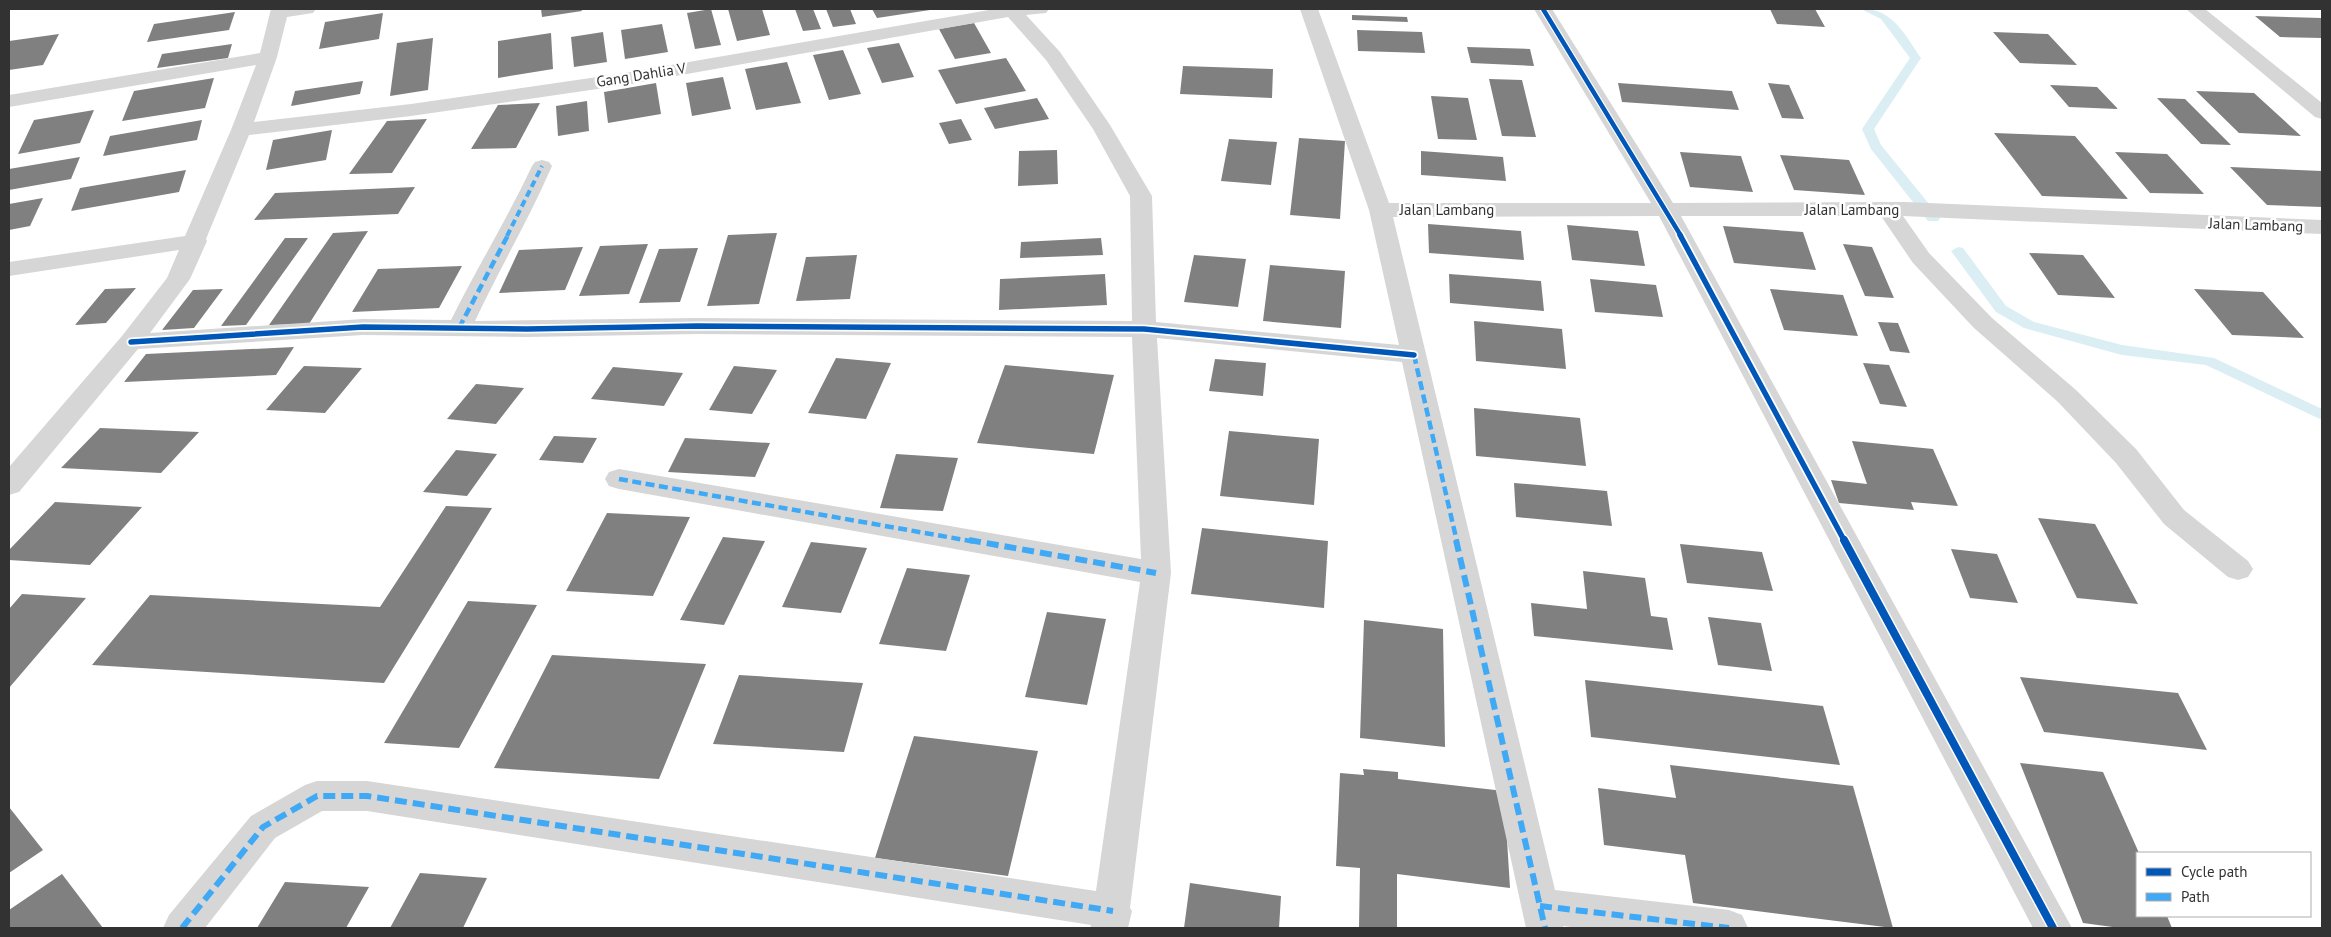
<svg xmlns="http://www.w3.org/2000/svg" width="2331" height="937" font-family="'PT Sans',sans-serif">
<rect width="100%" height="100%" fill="#fff"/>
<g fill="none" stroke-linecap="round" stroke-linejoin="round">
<path fill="#dbeef4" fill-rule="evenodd" d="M 1861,9 C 1892,7 1905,35 1921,58 L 1874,129 L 1881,145 L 1938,215 L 1940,218 L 1938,221 L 1928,221 L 1871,149 L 1862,129 L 1910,58 L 1881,19 Z
M 1958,247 L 1963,248 L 2006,306 L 2034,322 L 2122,345 L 2214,358 L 2322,409 L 2322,420 L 2206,365 L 2122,355 L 2024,328 L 1996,312 L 1951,251 Z"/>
</g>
<path fill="#808080" d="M 541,9 L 581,9 L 582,11 L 542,17 Z
M 711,9 L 721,45 L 695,49 L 687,13 Z
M 728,9 L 762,9 L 770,35 L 737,41 Z
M 795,9 L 813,9 L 821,29 L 803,31 Z
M 826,9 L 850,9 L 856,24 L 833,27 Z
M 872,9 L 929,9 L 930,10 L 877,18 Z
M 1770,9 L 1815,9 L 1825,27 L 1777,24 Z
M 235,12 L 229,30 L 147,42 L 154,24 Z
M 383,13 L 379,39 L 319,49 L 325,22 Z
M 1352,15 L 1407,17 L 1408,22 L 1352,20 Z
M 2255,16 L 2322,18 L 2322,38 L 2280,37 Z
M 974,23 L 991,53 L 955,59 L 939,29 Z
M 662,24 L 668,52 L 625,59 L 621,30 Z
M 1357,30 L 1422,32 L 1425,53 L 1358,51 Z
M 603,32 L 607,62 L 574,67 L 571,37 Z
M 1993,32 L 2048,34 L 2077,65 L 2020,63 Z
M 551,33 L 553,69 L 498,78 L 498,41 Z
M 59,34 L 43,65 L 9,70 L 9,41 Z
M 433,38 L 428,90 L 390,96 L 397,43 Z
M 899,43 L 914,77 L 882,83 L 867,48 Z
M 232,44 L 228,58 L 157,68 L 162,54 Z
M 1467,47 L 1530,49 L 1534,66 L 1471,63 Z
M 843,50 L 861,94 L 829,100 L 813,55 Z
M 1006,58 L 1026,91 L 956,104 L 938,70 Z
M 787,62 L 801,103 L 756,110 L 745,69 Z
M 1183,66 L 1273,69 L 1272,98 L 1180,94 Z
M 723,77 L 731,109 L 692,116 L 686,83 Z
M 214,78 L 205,108 L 122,121 L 134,91 Z
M 1489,79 L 1522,80 L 1536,137 L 1502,136 Z
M 363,81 L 360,94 L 291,106 L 295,91 Z
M 656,83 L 661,114 L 608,123 L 604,92 Z
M 1618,83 L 1732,91 L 1739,110 L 1622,102 Z
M 1768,83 L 1789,85 L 1804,119 L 1782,118 Z
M 2050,85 L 2097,87 L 2118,109 L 2069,107 Z
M 2196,91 L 2254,93 L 2301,136 L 2239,133 Z
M 1431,96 L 1468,98 L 1477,140 L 1438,139 Z
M 1037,98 L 1049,119 L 995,129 L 984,108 Z
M 2157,98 L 2185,99 L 2231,145 L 2201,144 Z
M 587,101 L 589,131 L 558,136 L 556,106 Z
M 540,103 L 516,148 L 471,149 L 498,105 Z
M 94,110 L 80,143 L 18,154 L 34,120 Z
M 427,119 L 392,173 L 349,174 L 387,121 Z
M 961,119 L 972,140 L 949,144 L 939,123 Z
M 202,120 L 197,140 L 103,156 L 110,136 Z
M 332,130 L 326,160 L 266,170 L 273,140 Z
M 1994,133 L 2075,136 L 2128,199 L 2042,196 Z
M 1299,138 L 1345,141 L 1340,219 L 1290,215 Z
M 1229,139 L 1277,142 L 1271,185 L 1221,181 Z
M 1057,150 L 1058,184 L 1018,186 L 1019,151 Z
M 1421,151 L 1503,157 L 1506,181 L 1421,175 Z
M 1680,152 L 1741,156 L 1753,192 L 1690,187 Z
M 2115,152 L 2167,154 L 2204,194 L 2150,193 Z
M 1780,155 L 1849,160 L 1865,195 L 1794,190 Z
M 80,157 L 71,179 L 9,190 L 9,169 Z
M 2230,167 L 2322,171 L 2322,207 L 2267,205 Z
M 186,170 L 179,192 L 71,211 L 80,188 Z
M 415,187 L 398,214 L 254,220 L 275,193 Z
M 43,198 L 30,226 L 9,230 L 9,204 Z
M 1428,224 L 1521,231 L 1524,260 L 1429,253 Z
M 1567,225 L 1638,231 L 1645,266 L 1572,260 Z
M 1723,226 L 1803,232 L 1816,270 L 1734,263 Z
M 368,231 L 309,324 L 269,325 L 333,233 Z
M 777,233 L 759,304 L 707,306 L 728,235 Z
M 285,238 L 308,238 L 246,325 L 221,326 Z
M 1101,238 L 1103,255 L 1020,258 L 1021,242 Z
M 648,244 L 629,294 L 579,296 L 600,246 Z
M 1843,244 L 1872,247 L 1894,298 L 1865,296 Z
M 583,247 L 565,290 L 499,293 L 519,250 Z
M 698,248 L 680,302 L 639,303 L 659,249 Z
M 2029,253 L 2083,255 L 2115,298 L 2058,295 Z
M 857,255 L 850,299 L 796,301 L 806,257 Z
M 1194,255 L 1246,259 L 1238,307 L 1184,302 Z
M 1270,265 L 1345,271 L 1341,328 L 1263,321 Z
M 462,266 L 439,308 L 352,312 L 378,269 Z
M 1105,274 L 1107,305 L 999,310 L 1000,279 Z
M 1449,274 L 1541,281 L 1544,311 L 1450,303 Z
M 1590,279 L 1656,285 L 1663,317 L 1595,312 Z
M 136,288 L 106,323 L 75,325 L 105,289 Z
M 223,289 L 194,328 L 162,330 L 193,290 Z
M 1770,289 L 1843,295 L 1858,336 L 1784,330 Z
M 2194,289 L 2263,292 L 2304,338 L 2232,335 Z
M 1474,321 L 1562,329 L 1566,369 L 1476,361 Z
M 1878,322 L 1898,323 L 1910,353 L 1890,351 Z
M 294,347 L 276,375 L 124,382 L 146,354 Z
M 836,358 L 891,363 L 866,419 L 808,413 Z
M 1215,359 L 1266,363 L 1263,396 L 1209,391 Z
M 1863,363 L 1889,365 L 1907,407 L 1880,404 Z
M 1005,365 L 1114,375 L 1094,454 L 977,443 Z
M 304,366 L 362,368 L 325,413 L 266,410 Z
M 734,366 L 777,370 L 752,414 L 709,410 Z
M 613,367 L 683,373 L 664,406 L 591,399 Z
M 476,384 L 524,388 L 496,424 L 447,419 Z
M 1474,408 L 1580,418 L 1586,466 L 1476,456 Z
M 100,428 L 199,432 L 161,473 L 61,468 Z
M 1229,431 L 1319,439 L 1314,505 L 1220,496 Z
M 554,436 L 597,438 L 583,463 L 539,460 Z
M 685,438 L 770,443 L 755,477 L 668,472 Z
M 1852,441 L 1933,449 L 1958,506 L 1911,502 L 1914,510 L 1839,503 L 1831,480 L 1867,484 Z
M 456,450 L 497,454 L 467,496 L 423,492 Z
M 896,454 L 958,458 L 943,511 L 880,508 Z
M 1514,483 L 1607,491 L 1612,526 L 1516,517 Z
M 55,502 L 142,507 L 90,565 L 9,560 L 9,550 Z
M 446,506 L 492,508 L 384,683 L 92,665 L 150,595 L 380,607 Z
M 607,513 L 690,517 L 653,596 L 566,591 Z
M 2038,518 L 2095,524 L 2138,604 L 2077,598 Z
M 1202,528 L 1328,541 L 1324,608 L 1191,594 Z
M 723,537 L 765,541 L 724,625 L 680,620 Z
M 811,542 L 867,548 L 841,613 L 782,607 Z
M 1680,544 L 1762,552 L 1773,591 L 1687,583 Z
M 1951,549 L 1997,554 L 2018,603 L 1970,598 Z
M 907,568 L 970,575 L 946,651 L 879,644 Z
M 1583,571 L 1645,578 L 1651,616 L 1667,618 L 1673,650 L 1534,636 L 1531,603 L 1587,609 Z
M 22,594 L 86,598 L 9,688 L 9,609 Z
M 468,601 L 537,605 L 459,748 L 384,743 Z
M 1047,612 L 1106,619 L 1087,705 L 1025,697 Z
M 1708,617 L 1761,623 L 1772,671 L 1718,665 Z
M 1364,620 L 1443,629 L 1445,747 L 1360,738 Z
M 552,655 L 706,664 L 659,779 L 494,768 Z
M 739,675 L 863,683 L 844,752 L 713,744 Z
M 2020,677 L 2178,693 L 2207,750 L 2044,732 Z
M 1585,680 L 1823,706 L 1840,765 L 1591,737 Z
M 914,736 L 1038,751 L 1008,876 L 875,858 Z
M 2020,763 L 2103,772 L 2139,853 L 2137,853 L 2137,916 L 2167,916 L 2172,928 L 2120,928 L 2083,923 Z
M 1670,765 L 1853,786 L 1893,928 L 1693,903 L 1685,855 L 1604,845 L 1598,788 L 1676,798 Z
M 1363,769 L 1398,772 L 1398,779 L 1504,791 L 1510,888 L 1397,874 L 1397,928 L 1359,928 L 1360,868 L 1336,866 L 1340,773 L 1364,775 Z
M 9,807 L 43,850 L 9,873 Z
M 420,873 L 487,878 L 463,928 L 390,928 Z
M 62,874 L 103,928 L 9,928 L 9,910 Z
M 285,882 L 369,887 L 346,928 L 257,928 Z
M 1190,883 L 1281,896 L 1279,928 L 1184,928 Z"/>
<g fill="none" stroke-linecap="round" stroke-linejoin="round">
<path fill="#d6d6d6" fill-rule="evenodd" d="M 271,9 L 316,9 L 313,13 L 287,17 L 277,57 L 254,122 L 411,104 L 625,73 L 995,9 L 1049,9 L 1046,13 L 1026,15 L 1060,52 L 1110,125 L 1152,196 L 1156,322 L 1399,345 L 1369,210 L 1300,9 L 1318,9 L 1389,203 L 1651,203 L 1534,9 L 1552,9 L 1673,203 L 1905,202 L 2322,220 L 2322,234 L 1903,216 L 1929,253 L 1992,318 L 2076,390 L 2136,449 L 2184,510 L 2248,561 L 2253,569 L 2248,577 L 2238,580 L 2228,577 L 2164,524 L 2116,463 L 2058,402 L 1974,328 L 1913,263 L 1881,216 L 1681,216 L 2072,928 L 2033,928 L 1659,216 L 1393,217 L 1555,890 L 1729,910 L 1742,915 L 1748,928 L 1579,928 L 1563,926 L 1564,928 L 1526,928 L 1402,362 L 1157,338 L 1171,573 L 1130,908 L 1132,911 L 1128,928 L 1090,928 L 1091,925 L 367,811 L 322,811 L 275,838 L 205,928 L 163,928 L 169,915 L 251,816 L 305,785 L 317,781 L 367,781 L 1096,891 L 1140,582 L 619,489 L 609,486 L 605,479 L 609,472 L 619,469 L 1141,559 L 1132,337 L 697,334 L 527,337 L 363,335 L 138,349 L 19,492 L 9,495 L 9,467 L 122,336 L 167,278 L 179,250 L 9,276 L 9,262 L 185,236 L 231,130 L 256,65 L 9,107 L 9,95 L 260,53 ZM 1008,17 L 1046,60 L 1093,129 L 1130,196 L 1132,321 L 697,318 L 475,321 C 500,268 529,219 552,166 L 549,162 L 542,160 L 535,162 L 532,166 C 507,219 477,268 451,320 L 363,319 L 150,333 L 190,279 L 207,241 L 206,239 L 249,135 L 411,116 L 625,85 Z
M 2186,9 L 2205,9 L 2322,103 L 2322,119 L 2315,117 Z"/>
<path stroke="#3fa9f5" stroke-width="4" stroke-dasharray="7 4" stroke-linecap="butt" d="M 507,236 L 542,166"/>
<path stroke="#3fa9f5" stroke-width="4.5" stroke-dasharray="9 4.5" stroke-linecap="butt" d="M 459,328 L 508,235
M 1414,355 L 1457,542
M 619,479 L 976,542"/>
<path stroke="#3fa9f5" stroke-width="6" stroke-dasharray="12 6" stroke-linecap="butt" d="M 969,540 L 1156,573
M 1456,540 L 1545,928
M 1540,906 L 1729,928
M 182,928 L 263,827 L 317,796 L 367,796 L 1113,911"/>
<g stroke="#fff" stroke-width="7">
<path id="cycleway-far2" d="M 1543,9 L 1681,236"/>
</g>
<g stroke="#fff" stroke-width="9">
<path id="cycleway-far1" d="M 1680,235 L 1845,542
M 131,342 L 363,327 L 527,329 L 697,326 L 1144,329 L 1414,355"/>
</g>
<g stroke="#fff" stroke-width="11">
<path id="cycleway" d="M 1844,540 L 2053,928"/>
</g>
<use href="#cycleway-far2" stroke="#0057b8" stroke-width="4.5"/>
<use href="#cycleway-far1" stroke="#0057b8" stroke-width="5.5"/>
<use href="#cycleway" stroke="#0057b8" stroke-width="8"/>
</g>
<g text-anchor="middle" stroke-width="5" stroke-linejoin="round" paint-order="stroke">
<g font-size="15" fill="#323232" stroke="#fff">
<text transform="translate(641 75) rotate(-9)" y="5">Gang Dahlia V</text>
<text x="1447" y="215">Jalan Lambang</text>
<text x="1852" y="215">Jalan Lambang</text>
<text transform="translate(2256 225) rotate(2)" y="5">Jalan Lambang</text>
</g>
</g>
<rect width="2331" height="937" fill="none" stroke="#323232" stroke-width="20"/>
<rect x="2136" y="852" width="175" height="65" fill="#ffffff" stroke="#adadad"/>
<rect x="2146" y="868" width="25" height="8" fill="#0057b8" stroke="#adadad"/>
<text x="2181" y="877" font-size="15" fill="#323232">Cycle path</text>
<rect x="2146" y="893" width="25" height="8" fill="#3fa9f5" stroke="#adadad"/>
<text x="2181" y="902" font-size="15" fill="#323232">Path</text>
</svg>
